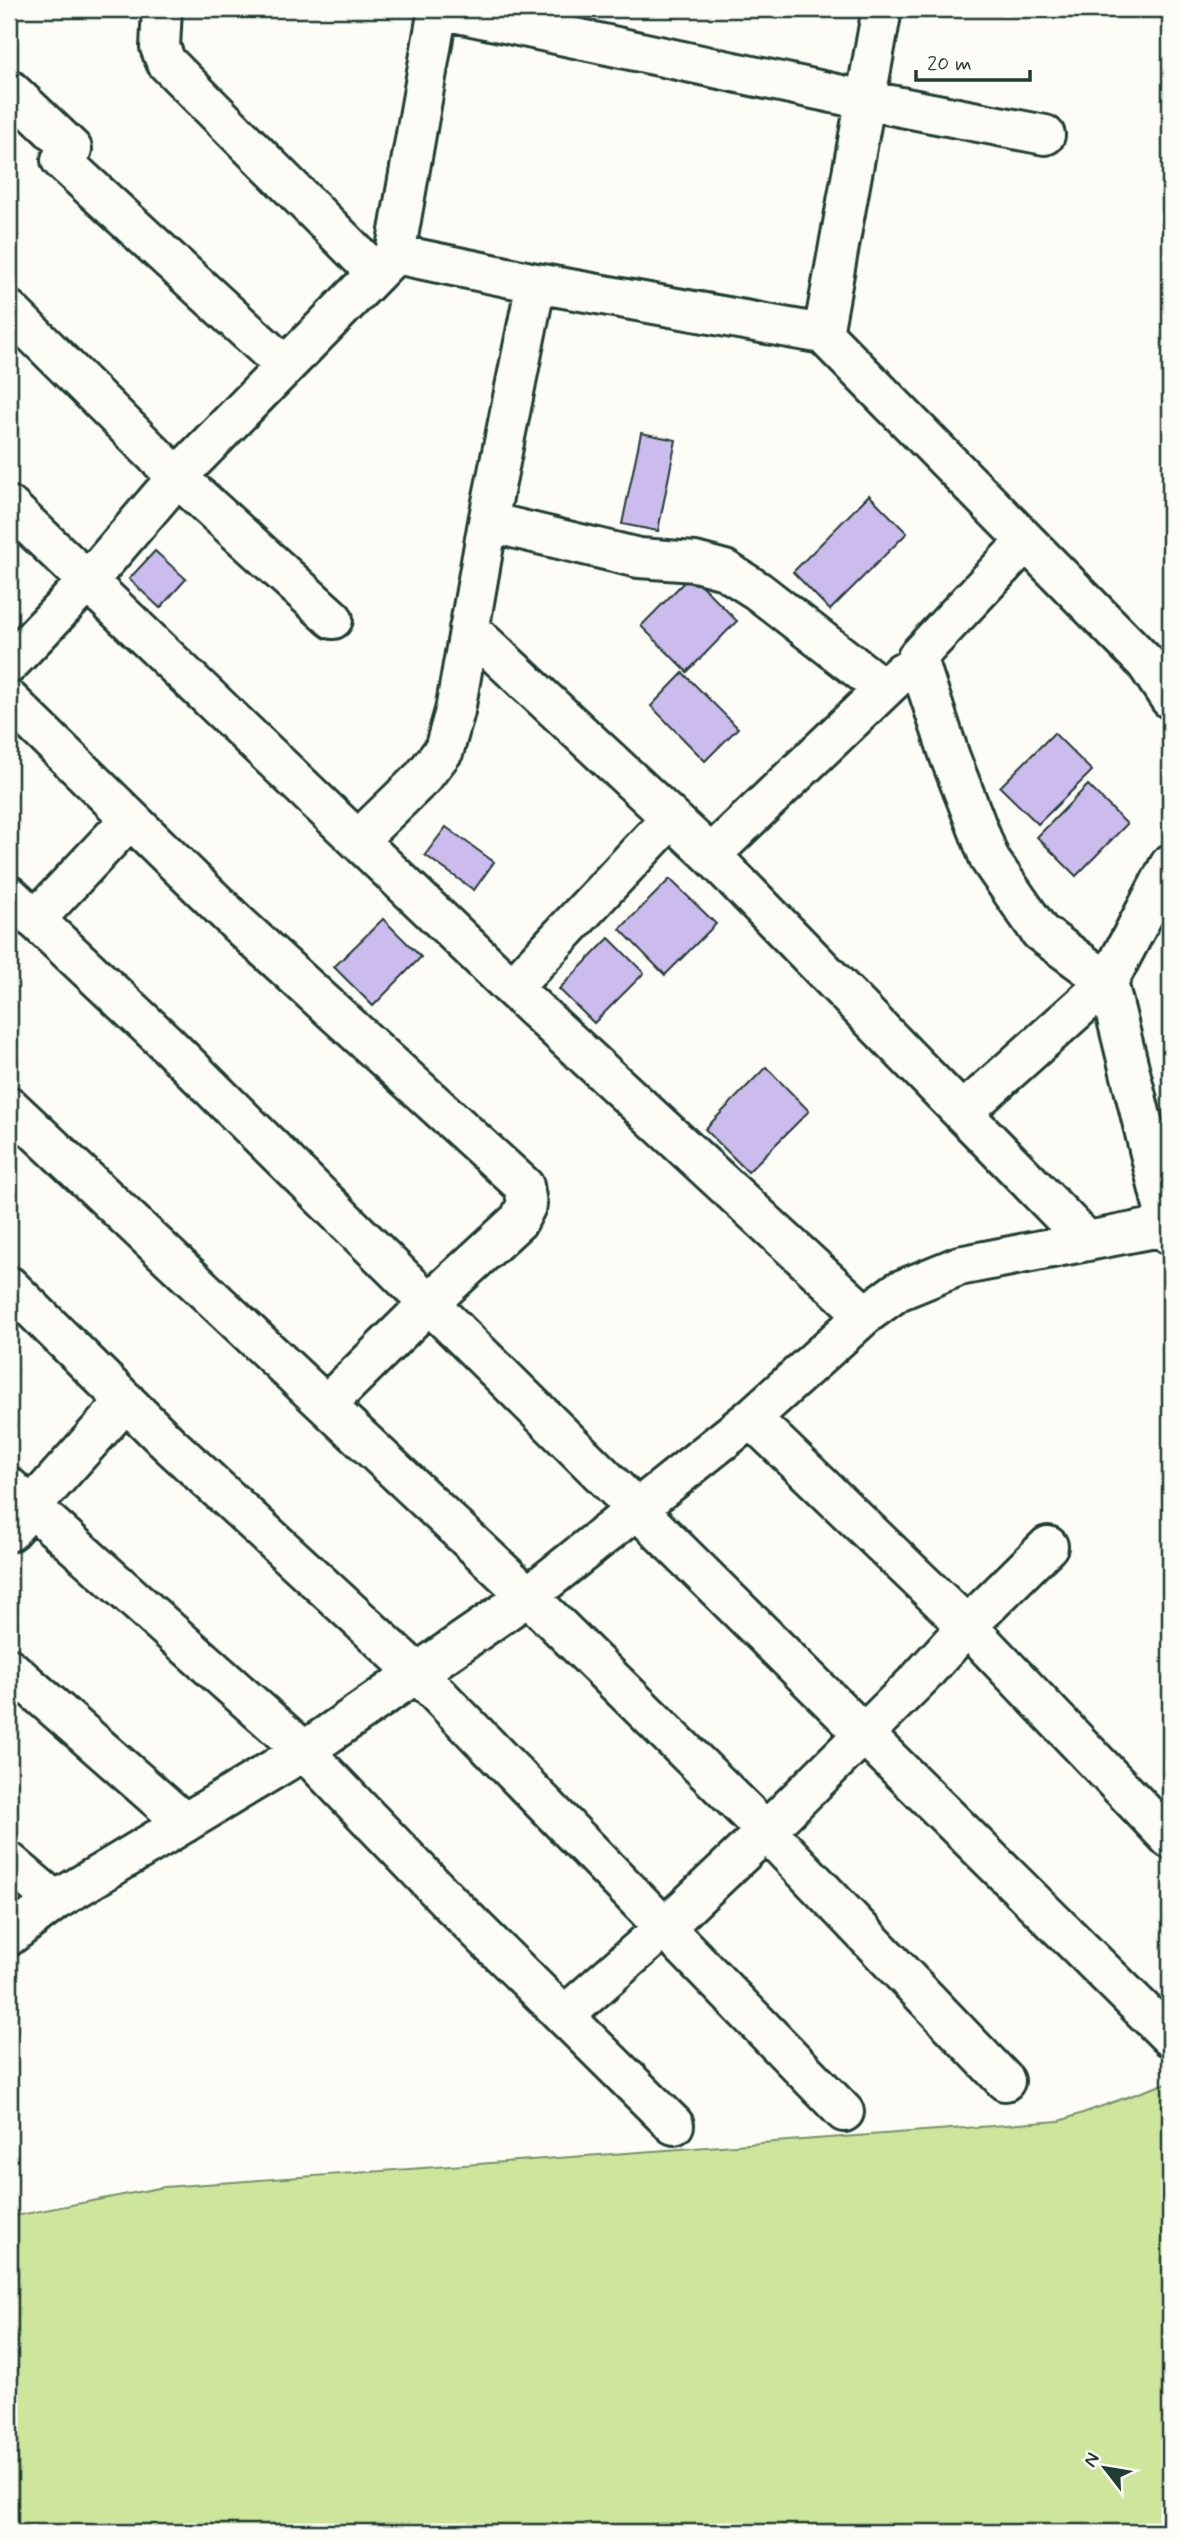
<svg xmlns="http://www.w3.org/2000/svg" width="1179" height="2541" font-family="Mynerve,sans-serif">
<rect width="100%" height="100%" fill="#fdfcf7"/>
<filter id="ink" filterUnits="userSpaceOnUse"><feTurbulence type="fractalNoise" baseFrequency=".0143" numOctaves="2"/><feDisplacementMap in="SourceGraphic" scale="14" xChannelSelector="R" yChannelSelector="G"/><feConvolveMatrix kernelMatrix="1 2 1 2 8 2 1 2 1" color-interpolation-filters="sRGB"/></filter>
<g filter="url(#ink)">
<path fill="#cde69c" stroke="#769268" stroke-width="2" d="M 1170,2082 L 1170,2532 L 9,2532 L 9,2217 L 164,2187 L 1060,2121 Z"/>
<path fill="#ccbbed" stroke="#1f3d34" stroke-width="2" d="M 641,433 L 676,440 L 658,531 L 622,524 Z
M 869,495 L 907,533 L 830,610 L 793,572 Z
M 155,551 L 186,579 L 160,608 L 129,579 Z
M 691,575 L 737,621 L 687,672 L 641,626 Z
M 683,673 L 738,728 L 705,761 L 651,706 Z
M 1054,733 L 1092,771 L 1038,824 L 1000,787 Z
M 1088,785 L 1127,824 L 1076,876 L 1037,837 Z
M 446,827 L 494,862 L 474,890 L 425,855 Z
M 670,879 L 716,924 L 665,975 L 620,929 Z
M 383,919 L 421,957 L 373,1006 L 334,967 Z
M 609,938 L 644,973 L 594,1023 L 559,989 Z
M 766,1067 L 809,1111 L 748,1172 L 705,1129 Z"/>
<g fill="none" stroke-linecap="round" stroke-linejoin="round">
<g stroke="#1f3d34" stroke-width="44">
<path id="minor" d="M 162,9 L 160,47 L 166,62 L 376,273
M 439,9 L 865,100 L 1045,135
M 9,89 L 72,149
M 61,160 L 285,366
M 395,254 L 536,283 L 823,334 L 1026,541 L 917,657 L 950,757 L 990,860 L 1040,932 L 1108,982 L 1170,1235
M 9,310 L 177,477 L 333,619
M 823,334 L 882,9
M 9,506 L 512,988 L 865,1315
M 488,522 L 639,558 L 695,562 L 725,570 L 758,591 L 884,689
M 1026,541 L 1146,663 L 1170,699
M 469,629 L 711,855 L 1087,1241
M 9,664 L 88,581 L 177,477 L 395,254 L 438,9
M 9,700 L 238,924 L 524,1186 L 527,1204 L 519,1220 L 429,1303 L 326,1405
M 358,840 L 423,777 L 444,750 L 455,711 L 488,522 L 536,283
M 711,855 L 902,672
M 9,895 L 164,1041 L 1170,2037
M 35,920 L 130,819
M 512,988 L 671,818
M 9,1106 L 528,1596 L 766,1831 L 1005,2081
M 962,1113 L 1108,982 L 1170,864
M 9,1286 L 168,1443 L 417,1673 L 844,2112
M 751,1418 L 967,1626 L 1170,1839
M 9,1487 L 304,1751 L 451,1904 L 674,2125
M 9,1532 L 126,1401
M 9,1668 L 185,1823
M 9,1862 L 55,1901
M 9,1936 L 55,1901 L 304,1751 L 528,1596 L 751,1418 L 865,1315 L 898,1291 L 959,1266 L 1170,1225
M 564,2016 L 665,1927 L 766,1831 L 920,1678 L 967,1626 L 1048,1546"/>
</g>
<use href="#minor" stroke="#fdfcf7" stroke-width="38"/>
</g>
</g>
<rect width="1179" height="2541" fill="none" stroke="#fdfcf7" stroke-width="35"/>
<rect x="18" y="18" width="1144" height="2506" fill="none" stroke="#1f3d34" stroke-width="2.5" filter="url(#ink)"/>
<g transform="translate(1105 2468) rotate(301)" stroke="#fdfcf7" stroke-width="5" paint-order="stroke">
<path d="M0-5L12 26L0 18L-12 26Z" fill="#1f3d34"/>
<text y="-10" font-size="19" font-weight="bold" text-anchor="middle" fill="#1f3d34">N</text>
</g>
<path d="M916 70v10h114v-10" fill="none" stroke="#1f3d34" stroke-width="3.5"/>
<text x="927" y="70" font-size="21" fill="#1f3d34" stroke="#fdfcf7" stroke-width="5" paint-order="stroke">20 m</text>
</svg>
